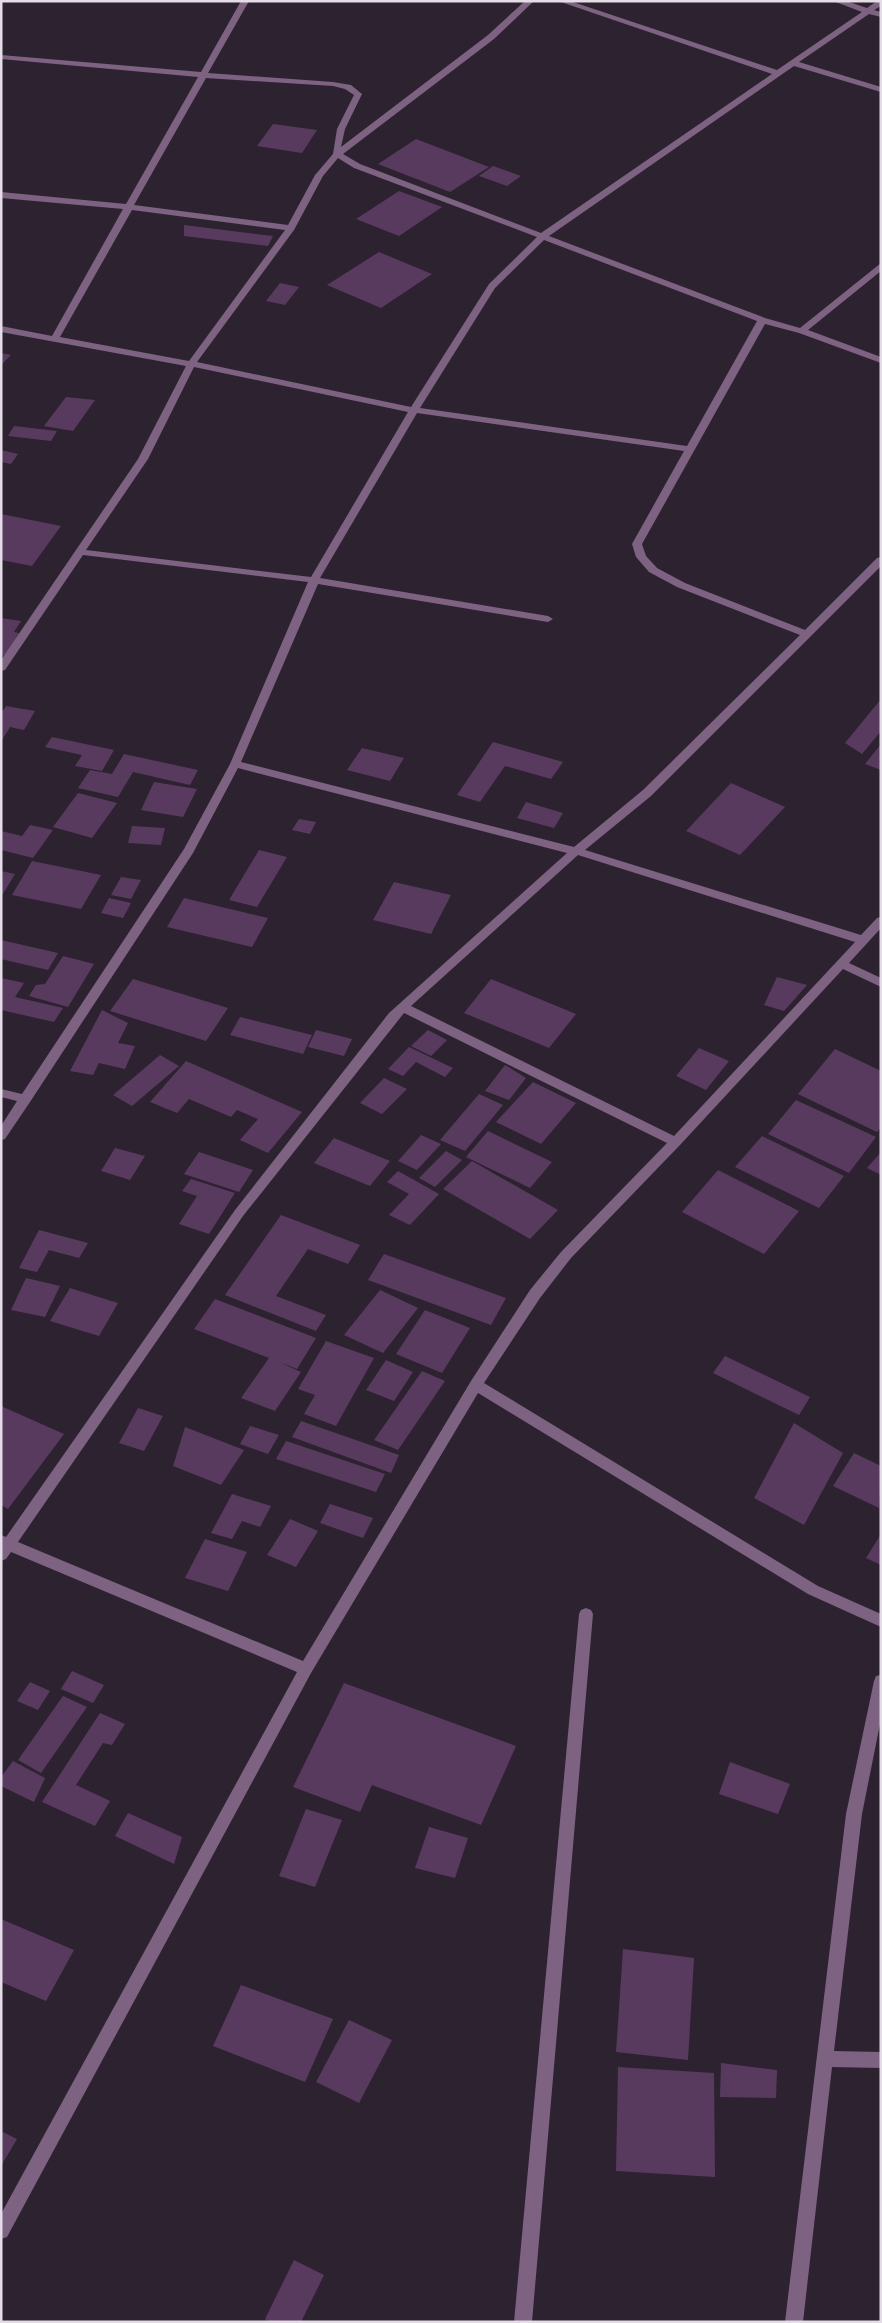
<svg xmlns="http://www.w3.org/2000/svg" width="882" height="2323" font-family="Poppins,sans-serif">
<rect width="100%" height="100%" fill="#2d2230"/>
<path fill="#593a5f" d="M 273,124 L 317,130 L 302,153 L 257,146 Z
M 416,139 L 489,167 L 450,192 L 378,164 Z
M 493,166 L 521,176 L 507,186 L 479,176 Z
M 399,191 L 442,207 L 399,236 L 356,219 Z
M 184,225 L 273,236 L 268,246 L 184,236 Z
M 379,252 L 432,274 L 381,308 L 327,285 Z
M 280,283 L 299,287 L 285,305 L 266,301 Z
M 1,353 L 11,355 L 1,365 Z
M 66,397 L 95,400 L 73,431 L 44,426 Z
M 14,426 L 57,431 L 51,441 L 8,436 Z
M 1,450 L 18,454 L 11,464 L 1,462 Z
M 1,514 L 61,526 L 32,566 L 1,560 Z
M 1,618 L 21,621 L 14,632 L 19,633 L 6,656 L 1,655 Z
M 881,699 L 881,731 L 862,754 L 845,743 Z
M 6,706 L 35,711 L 24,730 L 10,727 L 1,742 L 1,713 Z
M 52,737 L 114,750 L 102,771 L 75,766 L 82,755 L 45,747 Z
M 493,742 L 563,762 L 551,779 L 505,766 L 480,802 L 457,795 Z
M 881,744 L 881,770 L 865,764 Z
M 362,748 L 404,758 L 390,781 L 347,770 Z
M 124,754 L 198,770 L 190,785 L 133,772 L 118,797 L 78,788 L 90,770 L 112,774 Z
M 154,782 L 197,789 L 183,817 L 141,810 Z
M 731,783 L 785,807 L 740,855 L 686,831 Z
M 78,793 L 117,803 L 92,838 L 53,827 Z
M 526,802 L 563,813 L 554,828 L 517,818 Z
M 299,819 L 316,822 L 310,834 L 292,830 Z
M 30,825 L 53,830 L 33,858 L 1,850 L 1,831 L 22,836 Z
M 132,826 L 165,828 L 161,845 L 128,843 Z
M 259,850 L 287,857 L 257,907 L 229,900 Z
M 32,861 L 101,875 L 81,909 L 12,895 Z
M 1,871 L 15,874 L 1,897 Z
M 121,877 L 141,880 L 131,899 L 111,895 Z
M 394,882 L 451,895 L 431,934 L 373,920 Z
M 109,898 L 131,903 L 123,918 L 101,913 Z
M 184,898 L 268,918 L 252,947 L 167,927 Z
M 1,940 L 58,953 L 48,970 L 1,959 Z
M 63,956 L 94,964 L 68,1007 L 29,996 L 36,985 L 45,984 Z
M 777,977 L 807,985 L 784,1011 L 764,1005 Z
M 1,978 L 24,983 L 15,997 L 63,1008 L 54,1022 L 1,1010 Z
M 133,979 L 228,1008 L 206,1041 L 110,1011 Z
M 491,979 L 576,1014 L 549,1048 L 464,1013 Z
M 102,1010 L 128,1023 L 118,1043 L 135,1046 L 125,1069 L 99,1063 L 93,1075 L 70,1071 Z
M 240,1017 L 312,1035 L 303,1054 L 230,1035 Z
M 316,1030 L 352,1039 L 344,1056 L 308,1047 Z
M 428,1030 L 447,1040 L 431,1056 L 411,1046 Z
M 409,1047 L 453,1068 L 445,1077 L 416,1062 L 403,1076 L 388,1069 Z
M 699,1048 L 729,1061 L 706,1090 L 676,1076 Z
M 835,1049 L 881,1071 L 881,1127 L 877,1132 L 798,1094 Z
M 160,1055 L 179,1066 L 132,1106 L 113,1095 Z
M 186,1061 L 302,1112 L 268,1153 L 240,1140 L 258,1119 L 237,1110 L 231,1117 L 189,1099 L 177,1113 L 150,1102 Z
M 505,1065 L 526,1078 L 509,1100 L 485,1091 Z
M 384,1078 L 407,1089 L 382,1114 L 360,1103 Z
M 533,1082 L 576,1103 L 541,1144 L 496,1122 Z
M 479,1094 L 503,1105 L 465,1151 L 440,1140 Z
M 796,1100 L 876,1137 L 849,1173 L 768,1134 Z
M 488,1131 L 552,1162 L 530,1188 L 466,1157 Z
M 421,1135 L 441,1144 L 417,1170 L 398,1161 Z
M 762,1136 L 844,1176 L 819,1208 L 735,1167 Z
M 334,1138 L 390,1161 L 370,1186 L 314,1163 Z
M 115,1148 L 145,1156 L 130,1180 L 101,1171 Z
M 446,1151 L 462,1160 L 435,1187 L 419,1178 Z
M 199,1152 L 253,1170 L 239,1192 L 184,1174 Z
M 881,1152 L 881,1175 L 867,1168 Z
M 472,1161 L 558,1210 L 530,1239 L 443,1189 Z
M 718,1170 L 799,1211 L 764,1254 L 682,1212 Z
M 398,1171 L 439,1194 L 410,1225 L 389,1215 L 409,1194 L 387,1182 Z
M 191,1179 L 235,1193 L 209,1234 L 179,1224 L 197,1196 L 182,1191 Z
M 281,1215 L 360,1245 L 348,1264 L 308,1249 L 276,1296 L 326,1315 L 316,1331 L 225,1295 Z
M 39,1230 L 88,1243 L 79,1258 L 49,1250 L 37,1272 L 19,1268 Z
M 384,1254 L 506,1298 L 491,1325 L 368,1280 Z
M 26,1278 L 60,1286 L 45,1317 L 11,1310 Z
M 70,1288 L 118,1303 L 99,1336 L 50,1321 Z
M 380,1290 L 418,1308 L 383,1353 L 344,1335 Z
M 215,1299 L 316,1338 L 297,1369 L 279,1362 L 301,1372 L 275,1411 L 241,1398 L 269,1358 L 194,1329 Z
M 425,1310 L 470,1328 L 442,1373 L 396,1354 Z
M 326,1341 L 374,1358 L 336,1426 L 304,1414 L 315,1395 L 298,1389 Z
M 725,1356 L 810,1397 L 799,1415 L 713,1373 Z
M 386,1360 L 413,1372 L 394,1401 L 366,1390 Z
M 422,1371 L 445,1381 L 398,1450 L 374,1440 Z
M 1,1406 L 64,1434 L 8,1509 L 1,1505 Z
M 138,1408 L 163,1416 L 144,1451 L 119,1443 Z
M 301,1421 L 399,1455 L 391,1473 L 292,1437 Z
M 794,1423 L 843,1453 L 804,1525 L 754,1498 Z
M 250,1426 L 279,1435 L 268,1454 L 240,1444 Z
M 185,1427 L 244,1450 L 221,1485 L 173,1466 Z
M 286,1441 L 385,1474 L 376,1492 L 276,1459 Z
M 854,1453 L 881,1466 L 879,1508 L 833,1486 Z
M 232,1494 L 271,1506 L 260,1527 L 242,1521 L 232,1539 L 211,1533 Z
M 330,1504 L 373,1518 L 363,1538 L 320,1523 Z
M 290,1519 L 318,1531 L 296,1567 L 267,1555 Z
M 881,1534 L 881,1565 L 866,1558 Z
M 205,1539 L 247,1552 L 228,1591 L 185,1578 Z
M 72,1671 L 104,1685 L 93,1703 L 61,1689 Z
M 30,1682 L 50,1691 L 38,1710 L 17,1701 Z
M 344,1683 L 516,1746 L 481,1825 L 372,1785 L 360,1812 L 293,1787 Z
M 63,1696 L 87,1707 L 41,1773 L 18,1760 Z
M 100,1713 L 125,1724 L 112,1745 L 103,1743 L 76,1785 L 110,1801 L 95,1826 L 42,1802 Z
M 13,1761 L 45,1778 L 34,1802 L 1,1786 L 1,1777 Z
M 730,1762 L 790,1784 L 778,1814 L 719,1794 Z
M 306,1809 L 342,1820 L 315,1887 L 279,1876 Z
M 128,1813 L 182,1837 L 174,1864 L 115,1836 Z
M 429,1827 L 468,1838 L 455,1878 L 415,1868 Z
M 1,1919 L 74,1950 L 46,2001 L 1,1982 Z
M 623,1949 L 694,1958 L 688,2060 L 616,2052 Z
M 241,1985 L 333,2019 L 305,2082 L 213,2046 Z
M 349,2020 L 392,2040 L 359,2103 L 316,2082 Z
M 721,2063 L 777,2070 L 776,2098 L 720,2097 Z
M 618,2067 L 714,2073 L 715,2177 L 616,2171 Z
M 1,2131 L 17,2139 L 1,2166 Z
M 294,2260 L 324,2275 L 301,2322 L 269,2322 L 265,2319 Z"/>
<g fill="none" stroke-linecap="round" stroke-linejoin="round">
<path fill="#7d6282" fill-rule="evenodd" d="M 241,1 L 249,1 L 208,73 L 333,82 L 351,85 L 362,94 L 345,129 L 341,147 L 488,35 L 525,1 L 534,1 L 494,39 L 343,154 L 360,164 L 541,233 L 772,74 L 558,1 L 570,1 L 777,70 L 862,12 L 833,1 L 846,1 L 867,8 L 877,1 L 881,1 L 881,6 L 874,10 L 881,12 L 881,17 L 869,14 L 799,62 L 881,87 L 881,92 L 794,66 L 549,236 L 765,318 L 800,328 L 881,263 L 881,271 L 808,330 L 881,357 L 881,363 L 799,333 L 765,324 L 642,544 L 646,556 L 657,568 L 685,583 L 805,630 L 877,558 L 881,557 L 881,566 L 651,796 L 585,850 L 861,935 L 877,918 L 881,917 L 881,928 L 849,963 L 881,978 L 881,987 L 843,969 L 680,1145 L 571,1258 L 540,1298 L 484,1383 L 818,1586 L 881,1614 L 881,1627 L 808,1594 L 478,1393 L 311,1673 L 7,2237 L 1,2239 L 1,2214 L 297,1672 L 11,1552 L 6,1559 L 1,1561 L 1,1535 L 6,1537 L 235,1210 L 389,1013 L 567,853 L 238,768 L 193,853 L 30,1102 L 5,1139 L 1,1140 L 1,1126 L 17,1101 L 1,1097 L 1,1089 L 22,1094 L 184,849 L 230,764 L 308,582 L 83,555 L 5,670 L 1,671 L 1,660 L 138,459 L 186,366 L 1,332 L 1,326 L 52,336 L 123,209 L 1,198 L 1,192 L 126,204 L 198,77 L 1,59 L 1,55 L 201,72 ZM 206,78 L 333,86 L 345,89 L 354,95 L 337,129 L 333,154 L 315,175 L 288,225 L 134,205 ZM 338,158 L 354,168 L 537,237 L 489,284 L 411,407 L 197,362 L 294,230 L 323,176 ZM 132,210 L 285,230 L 189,361 L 60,337 ZM 544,240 L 757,321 L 687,446 L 420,408 L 495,288 ZM 194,367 L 408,412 L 311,577 L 86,550 L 148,459 ZM 417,413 L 684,451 L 632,544 L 636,557 L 649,572 L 677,587 L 800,635 L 643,790 L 574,847 L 241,762 L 318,584 L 548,622 L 553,619 L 548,616 L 320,578 ZM 578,855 L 855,942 L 674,1136 L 411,1006 ZM 404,1013 L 667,1143 L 561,1252 L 530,1290 L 471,1381 L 303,1661 L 18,1542 L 243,1216 Z
M 586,1608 L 591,1610 L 593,1614 L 532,2322 L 514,2322 L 579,1614 L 581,1610 Z
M 881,1675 L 881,1719 L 862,1814 L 834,2051 L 881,2052 L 881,2068 L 832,2067 L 803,2322 L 785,2322 L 846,1814 L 874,1681 L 876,1676 Z"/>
</g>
<rect width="882" height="2323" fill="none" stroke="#e4dce6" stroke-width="5"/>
</svg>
